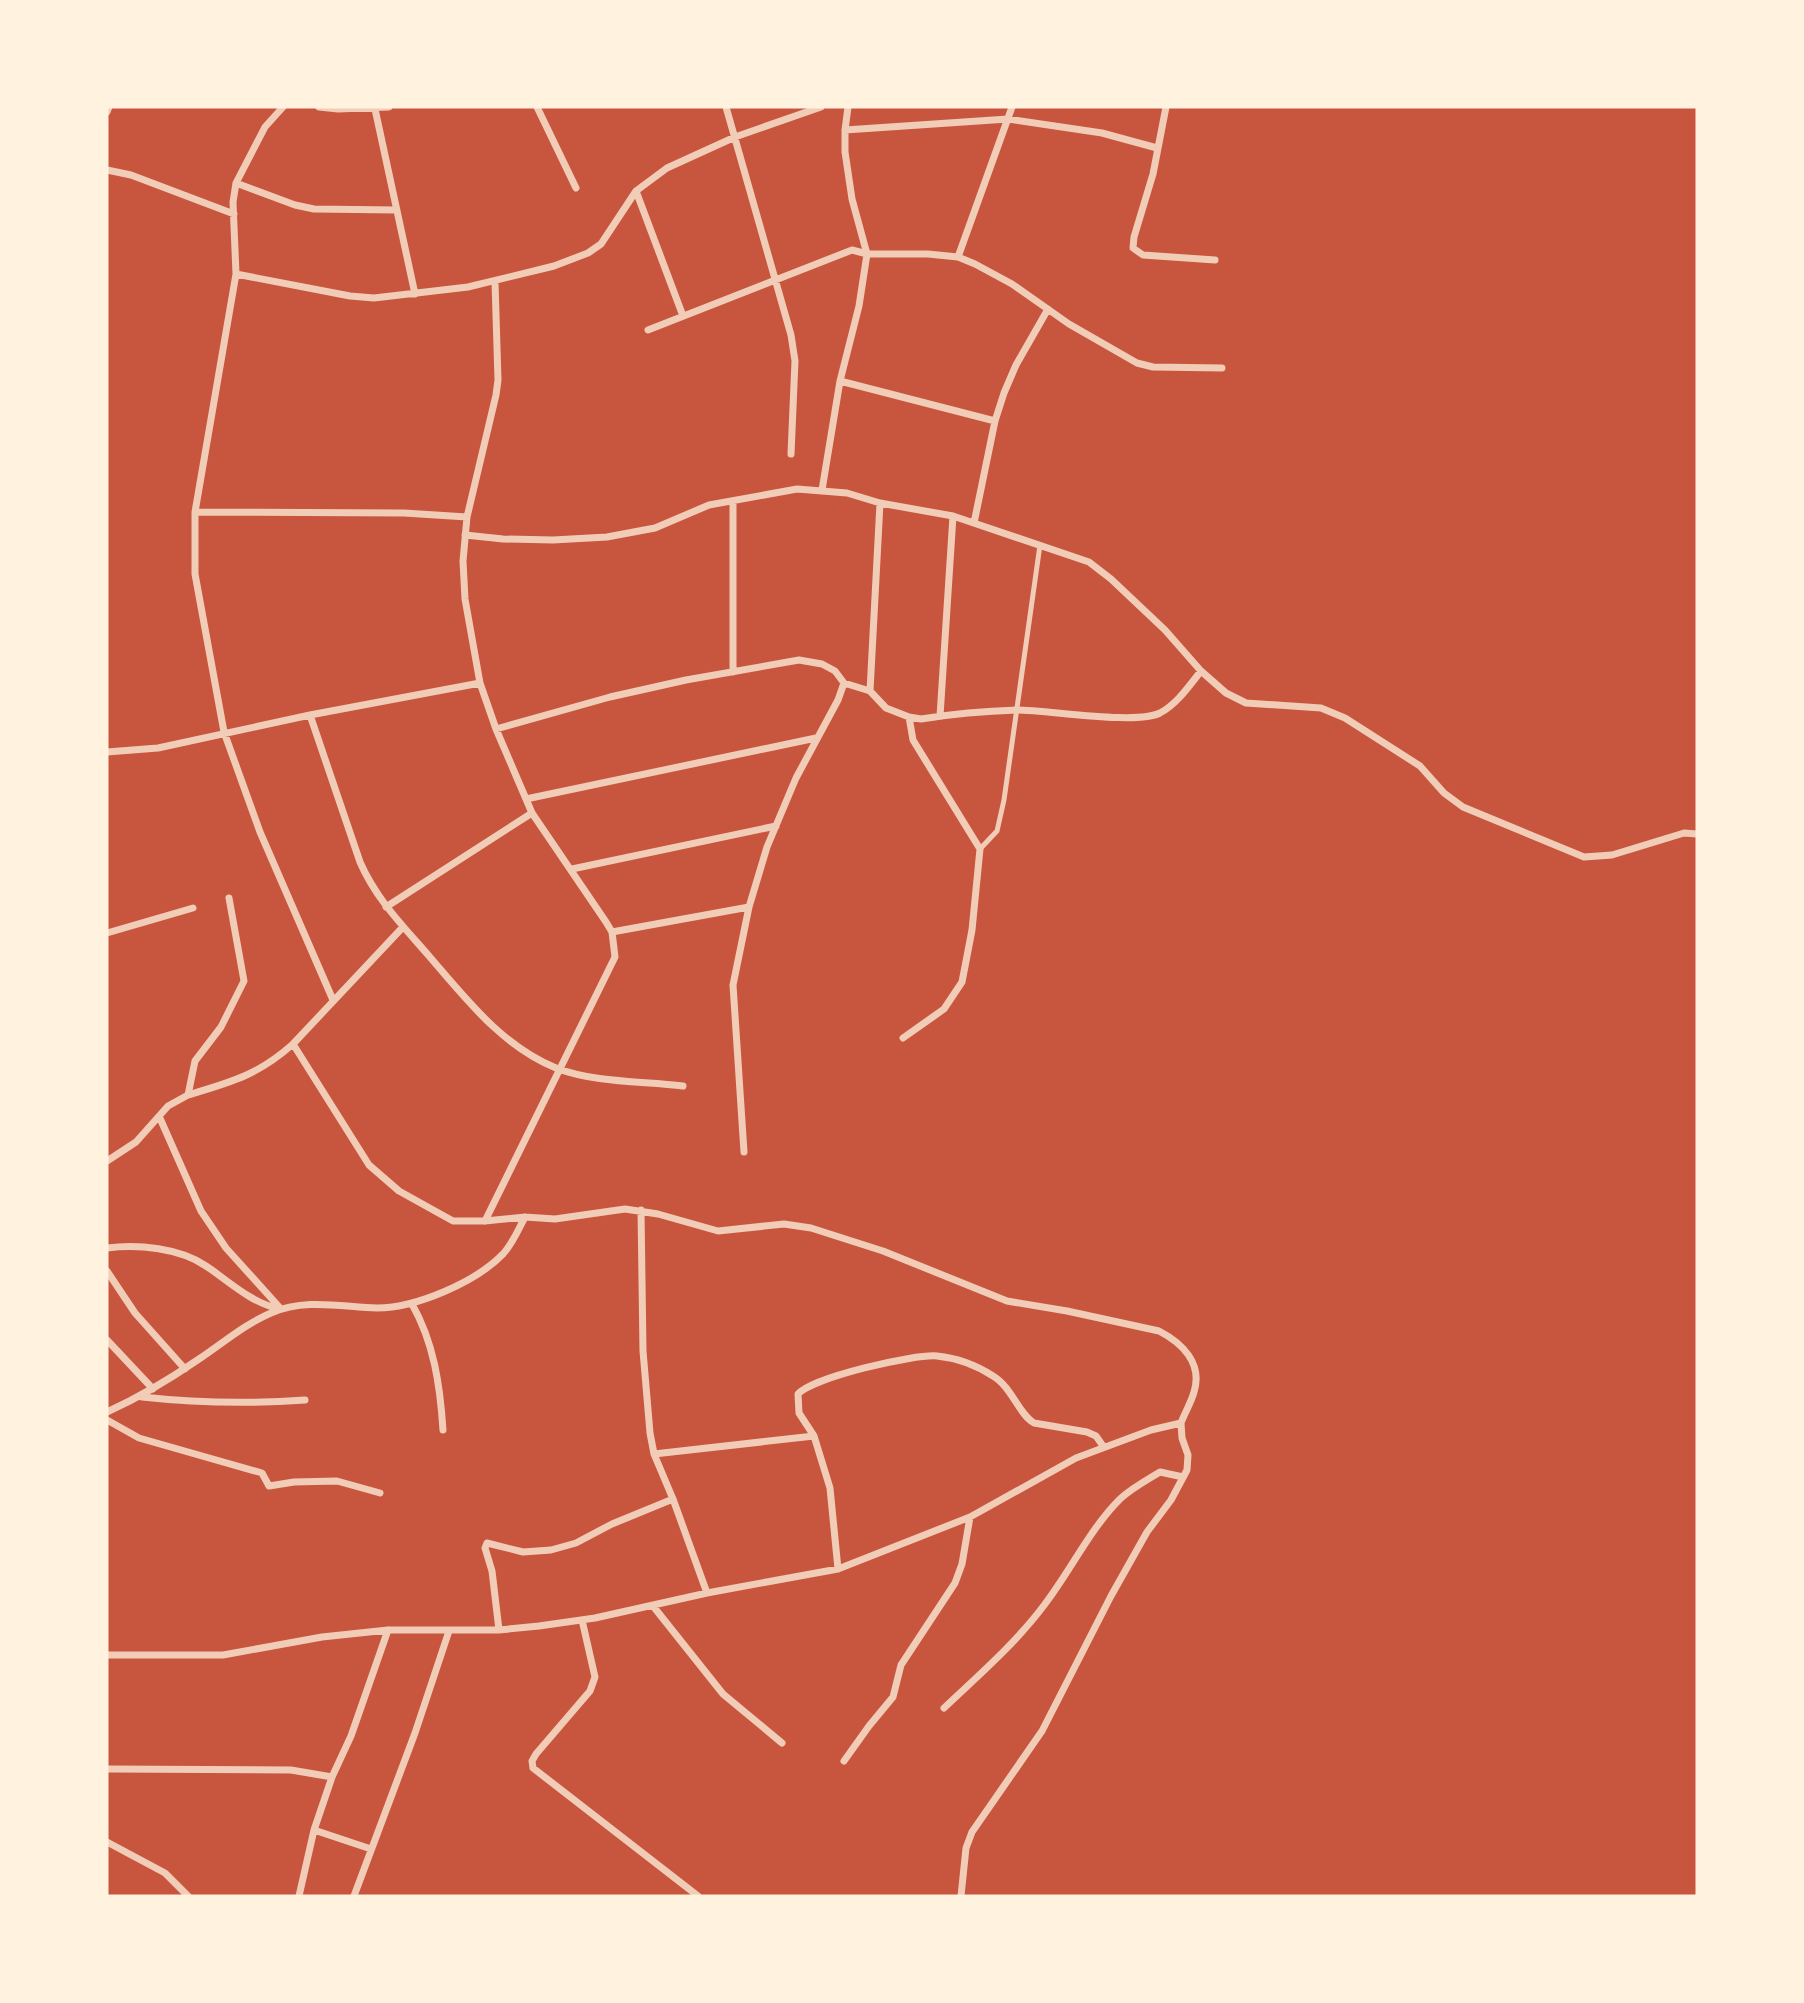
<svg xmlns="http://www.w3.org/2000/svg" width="1804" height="2003" font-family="Karla,sans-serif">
<rect width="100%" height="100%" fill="#c8553d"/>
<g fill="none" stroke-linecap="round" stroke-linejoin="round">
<path stroke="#f1ccb7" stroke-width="5" d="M 980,849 L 997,831 L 1004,800 L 1040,545"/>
<path stroke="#f1ccb7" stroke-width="7" d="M 283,107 L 265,127 L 236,183 L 233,202 L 236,274 L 195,512 L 195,574 L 224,732 L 260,832 L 333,1000
M 319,107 L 338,109 L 389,107
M 537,107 L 576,188
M 726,107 L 791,335 L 795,361 L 791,454
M 1166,107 L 1153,174 L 1134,237 L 1133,248 L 1143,255 L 1215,260
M 375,109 L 415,294
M 107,112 L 109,107
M 845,130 L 1008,119 L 1102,133 L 1157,148
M 107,170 L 131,175 L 234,214
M 236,183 L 295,205 L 314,209 L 396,210
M 636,191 L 683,316
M 958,257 L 1012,107
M 236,274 L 350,296 L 374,298 L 468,287 L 554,266 L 588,253 L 601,244 L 636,191 L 667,168 L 735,137 L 821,107
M 648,330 L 852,250 L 867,254 L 928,254 L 958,257 L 975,264 L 1012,284 L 1069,324 L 1137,363 L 1153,367 L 1222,368
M 840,381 L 995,421
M 822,490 L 840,381 L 859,306 L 867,254 L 852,199 L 845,152 L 845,130 L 848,107
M 195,512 L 404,513 L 467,517
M 974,523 L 995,421 L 1004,393 L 1016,365 L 1048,309
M 465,535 L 503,539 L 553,540 L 607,537 L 655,528 L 709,505 L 797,489 L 847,493 L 880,503 L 953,516 L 1089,562 L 1111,579 L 1165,630 L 1201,671 L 1226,693 L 1246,703 L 1321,708 L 1345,718 L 1420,766 L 1444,793 L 1463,807 L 1584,857 L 1612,855 L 1684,833 L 1697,834
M 733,672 L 733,501
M 870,691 L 880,503
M 310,715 L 360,862 C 376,899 403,926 429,956 C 466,999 502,1046 556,1068 C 595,1083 642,1081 683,1086
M 940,716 L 953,516
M 496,729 L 610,697 L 686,680 L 799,660 L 822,664 L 835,671 L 844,683 L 870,691 L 886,708 L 909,717 L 921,719 C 952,714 985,711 1017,710 C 1049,710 1136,725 1160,713 C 1177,704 1189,686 1201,671
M 107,752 L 158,748 L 310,715 L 480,683
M 526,799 L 816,738
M 572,869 L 776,826
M 386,907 L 532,813
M 612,932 L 749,907
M 107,933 L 193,908
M 903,1038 L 944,1009 L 962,982 L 972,930 L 980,849 L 913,740 L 909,717
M 293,1044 L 369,1165 L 399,1191 L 453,1221 L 485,1221 L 525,1217 L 555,1219 L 625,1209 L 658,1214 L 718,1231 L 784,1224 L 811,1228 L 883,1251 L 1007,1301 L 1067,1311 L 1159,1331 C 1182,1343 1203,1363 1194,1392 C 1191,1403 1185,1412 1181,1423
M 188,1095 C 232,1082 258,1075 293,1044 L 403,927
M 159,1116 L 201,1211 L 226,1248 L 281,1309
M 744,1152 L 733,985 L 749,907 L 767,847 L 796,778 L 838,700 L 844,683
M 107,1161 L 136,1142 L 168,1106 L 188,1095 L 195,1061 L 221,1027 L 244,981 L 229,898
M 641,1210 L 643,1351 L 650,1433 L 654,1454 L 673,1499 L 707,1593
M 485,1221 L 615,957 L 612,932 L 606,922 L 532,813 L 496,729 L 480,683 L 465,599 L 463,561 L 467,517 L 496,395 L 498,380 L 495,282
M 107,1248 C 138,1244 180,1248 206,1266 C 230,1282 251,1303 280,1309
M 107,1271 L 135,1313 L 185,1369
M 412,1304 C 434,1343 440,1385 443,1430
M 107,1340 L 153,1389
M 142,1397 C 197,1403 250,1404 305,1400
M 107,1412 C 140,1397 170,1379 199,1359 C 223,1343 245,1324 271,1313 C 305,1298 342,1307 377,1308 C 416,1308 476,1282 503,1254 C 513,1243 518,1230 525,1217
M 107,1420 L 139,1438 L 262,1473 L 269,1486 L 294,1482 L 337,1481 L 380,1493
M 654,1454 L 814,1436
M 838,1569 L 830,1488 L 814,1436 L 799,1413 L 798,1394 C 813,1377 914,1354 937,1356 C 957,1358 976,1365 993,1376 C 1012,1387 1019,1415 1034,1423 L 1087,1432 L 1096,1436 L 1103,1446
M 653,1606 L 723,1694 L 782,1743
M 582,1620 L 595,1677 L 590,1691 L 536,1754 L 532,1761 L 533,1768 L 698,1896
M 499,1630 L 492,1571 L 485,1548 L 487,1543 L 523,1552 L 551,1550 L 576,1543 L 612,1524 L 673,1499
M 107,1655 L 223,1655 L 322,1637 L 388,1630 L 499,1630 L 539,1626 L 595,1618 L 707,1593 L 838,1569 L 970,1517 L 1076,1458 L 1151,1430 L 1181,1423 L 1182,1438 L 1188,1455 L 1187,1470 L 1171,1500 L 1147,1532 L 1111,1596 L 1042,1731 L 972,1832 L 966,1848 L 961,1896
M 944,1708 C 980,1674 1016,1643 1045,1604 C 1071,1570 1090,1529 1120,1499 C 1132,1488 1147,1480 1160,1472 L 1183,1477
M 844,1761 L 869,1726 L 893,1697 L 901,1665 L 955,1583 L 962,1564 L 970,1517
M 107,1769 L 291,1770 L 332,1777
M 314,1830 L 371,1849
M 107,1842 L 165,1873 L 188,1896
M 299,1896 L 314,1830 L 332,1777 L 351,1736 L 388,1630
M 354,1896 L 415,1733 L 449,1631"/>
</g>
<rect width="1804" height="2003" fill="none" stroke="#fff3e0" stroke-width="217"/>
</svg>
